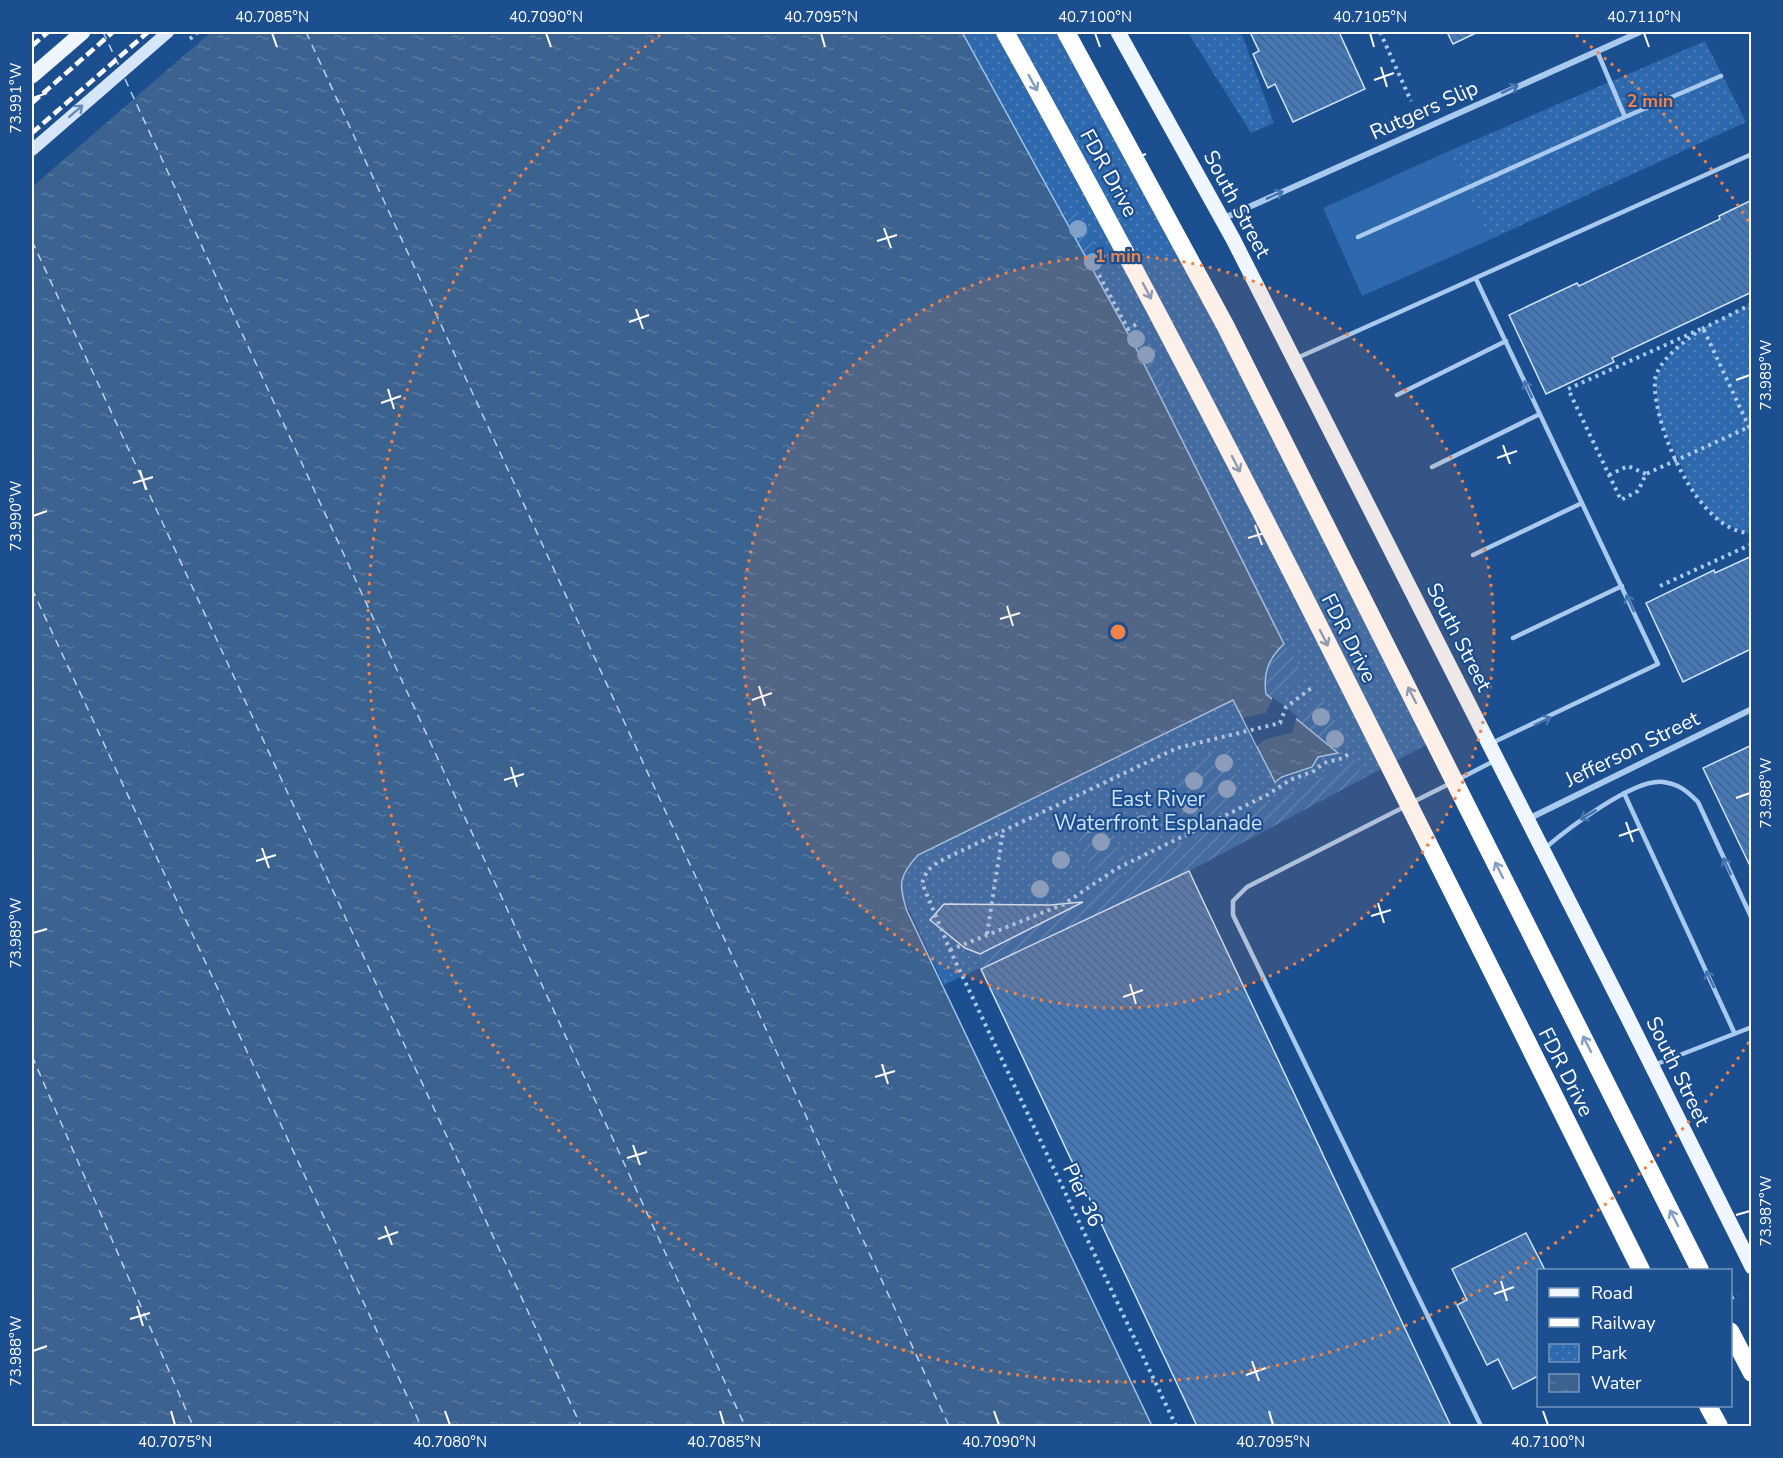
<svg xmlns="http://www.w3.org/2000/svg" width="1783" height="1458" font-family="'Nunito Sans',sans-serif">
<defs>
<pattern id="park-dots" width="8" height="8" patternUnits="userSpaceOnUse" patternTransform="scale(1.5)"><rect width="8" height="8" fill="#2e69ad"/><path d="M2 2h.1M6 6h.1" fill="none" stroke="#4d80b9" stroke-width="1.8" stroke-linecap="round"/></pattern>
<pattern id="garden-furrows" width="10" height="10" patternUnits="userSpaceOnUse" patternTransform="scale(1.5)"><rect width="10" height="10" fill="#2e69ad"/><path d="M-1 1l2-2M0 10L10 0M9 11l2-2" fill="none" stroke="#4d80b9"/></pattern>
<pattern id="water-ripples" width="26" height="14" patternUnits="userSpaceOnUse" patternTransform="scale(1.5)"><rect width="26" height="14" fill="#3c6290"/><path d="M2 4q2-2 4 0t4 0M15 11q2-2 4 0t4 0" fill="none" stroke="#597aa1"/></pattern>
<pattern id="building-back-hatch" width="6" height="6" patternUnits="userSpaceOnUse" patternTransform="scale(1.5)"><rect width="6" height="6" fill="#4478b7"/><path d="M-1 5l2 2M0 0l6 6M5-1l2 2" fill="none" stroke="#486282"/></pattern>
</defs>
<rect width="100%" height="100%" fill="#1b4f8f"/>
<path fill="url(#park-dots)" d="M 962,32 L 1075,32 L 1216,290 L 1441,737 L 1189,871 L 944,985 L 902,895 L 901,880 L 918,855 L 1233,699 L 1275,782 L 1312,767 L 1317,757 L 1337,753 L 1266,694 L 1284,644 L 1138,352 Z
M 1194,32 L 1241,32 L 1274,123 L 1251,133 L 1189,34 Z
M 1705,41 L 1746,122 L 1489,240 L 1449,151 Z
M 1751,304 L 1752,533 L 1747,533 L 1720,522 L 1694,493 L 1659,419 L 1655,379 L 1674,349 L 1703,328 Z"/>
<path fill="url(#garden-furrows)" d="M 1078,213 L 1108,269 L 1096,273 L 1065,217 Z
M 1137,325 L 1175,403 L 1170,403 L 1167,408 L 1128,334 Z
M 1284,644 L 1304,673 L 1271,699 L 1266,694 C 1263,673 1268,659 1284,644 Z
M 1325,700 L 1346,743 L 1338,753 L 1296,719 L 1297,715 Z
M 1231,748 L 1240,799 C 1222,811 1204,817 1186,829 L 1171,779 L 1203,762 L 1203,755 Z
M 1355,759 L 1364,778 L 1189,871 L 985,967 L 980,954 L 1083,902 L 1090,893 L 1117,876 L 1134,872 L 1145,859 L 1165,856 L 1177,845 L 1195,840 L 1203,830 C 1221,827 1230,818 1247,815 L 1256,804 L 1272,803 L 1281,793 L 1299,791 L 1306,779 L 1326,777 C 1335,766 1346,768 1355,759 Z
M 1095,808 L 1126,859 L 1112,864 L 1096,877 L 1069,821 Z"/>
<path fill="#2e69ad" d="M 1449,151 L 1489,240 L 1362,296 L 1323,208 Z"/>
<path fill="url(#water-ripples)" stroke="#9cc4f0" stroke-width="1.5" d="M 32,32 L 962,32 L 1138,352 L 1284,644 C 1268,659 1263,673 1266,694 L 1338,753 L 1318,757 L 1312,767 L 1282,777 L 1275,782 L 1233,700 L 918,855 C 899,876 898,884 907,911 L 1152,1426 L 32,1426 Z"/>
<path fill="#1b4f8f" d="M 32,32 L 211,32 L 32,187 Z
M 1273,697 L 1297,716 L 1292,733 L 1266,739 L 1257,746 L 1243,718 L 1266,713 Z"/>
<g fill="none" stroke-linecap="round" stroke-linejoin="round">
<path stroke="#b5d3f5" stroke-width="1.5" stroke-dasharray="8 6" stroke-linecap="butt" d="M 103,32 L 119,66
M 306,32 L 949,1426
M 125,79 L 745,1426
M 32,241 L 581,1426
M 32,589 L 421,1426
M 32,1056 L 193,1426"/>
</g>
<path fill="url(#building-back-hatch)" stroke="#cfe3fa" stroke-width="1.5" d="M 1250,32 L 1339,32 L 1365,89 L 1293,122 L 1275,84 L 1268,88 L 1253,54 L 1259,51 Z
M 1447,32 L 1478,32 L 1453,44 Z
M 1752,200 L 1752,292 L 1612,358 L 1614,362 L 1546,394 L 1509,315 L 1577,283 L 1579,286 L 1720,219 L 1719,216 Z
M 1752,556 L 1751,649 L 1683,682 L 1646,603 L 1714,570 L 1715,573 Z
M 1752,745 L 1752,870 L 1703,768 Z
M 1189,871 L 1451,1426 L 1197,1426 L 981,969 Z
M 1083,902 L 980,954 L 965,948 L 930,920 L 944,904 L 1050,905 Z
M 1526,1233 L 1545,1270 L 1538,1270 L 1538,1376 L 1513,1389 L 1498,1359 L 1487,1365 L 1457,1305 L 1467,1300 L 1452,1269 Z"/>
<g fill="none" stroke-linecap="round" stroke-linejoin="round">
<path stroke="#a9c9ee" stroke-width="4" stroke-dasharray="3 4.5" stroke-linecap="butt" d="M 1380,32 L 1411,101
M 190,39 L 198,32
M 1099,275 L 1128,329 L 1137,324
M 1702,329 L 1752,304
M 1696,333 C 1682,343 1656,363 1655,381 C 1652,424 1699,535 1752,533
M 1752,426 L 1749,427 L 1646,474 L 1638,491 L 1621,500 L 1568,389 L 1703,328 L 1749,427 L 1752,432
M 1609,475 L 1628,466 L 1646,474
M 1660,586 L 1752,544
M 987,934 L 1003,831
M 950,950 L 1064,904 L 1116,869 L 1267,795 L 1290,780 L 1314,771 L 1324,763 L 1343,758 L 1351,752
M 1731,1298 L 1738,1295
M 1176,1426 L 950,950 L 922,883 L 927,871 L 938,862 L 1177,748 L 1280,723 L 1286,707 L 1314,686"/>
<path stroke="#a9c9ee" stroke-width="4.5" d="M 1625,117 L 1721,76
M 1358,237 L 1625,117 L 1597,51
M 1476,279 L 1658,664 L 1492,743
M 1297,358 L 1752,154
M 1397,395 L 1506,341
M 1432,467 L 1540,414
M 1473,555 L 1582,503
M 1513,638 L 1622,586
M 1459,779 L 1494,761
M 1624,793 L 1734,1032
M 1413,802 L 1451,783
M 1406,806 L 1247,887 L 1233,901 L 1233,915 L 1481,1426
M 1544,849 C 1566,830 1634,778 1663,782 C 1679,784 1687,791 1698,802 L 1752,919
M 1654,1065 L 1752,1027"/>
<path stroke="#a9c9ee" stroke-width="6" d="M 1222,219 L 1640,32
M 1528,819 L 1752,709"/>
<path stroke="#d6e6fa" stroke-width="12" d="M 32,150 L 168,32"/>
<path stroke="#f0f6ff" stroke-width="15" d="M 1118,32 L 1233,239 L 1625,1012 L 1752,1267
M 32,76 L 83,32"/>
<path stroke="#fff" stroke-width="18" d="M 1730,1331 L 1752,1373
M 1708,1406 L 1719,1426"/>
<path stroke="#fff" stroke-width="4.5" stroke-dasharray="10 4.5" stroke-linecap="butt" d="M 32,46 L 48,32
M 32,103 L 113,32
M 32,133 L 148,32"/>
<path stroke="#fff" stroke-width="18" d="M 1005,32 C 1231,437 1433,855 1641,1270
M 1066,32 L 1225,325 L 1700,1270"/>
</g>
<g fill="#7ea0ca">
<circle cx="1078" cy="229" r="9"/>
<circle cx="1093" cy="262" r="9"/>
<circle cx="1136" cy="339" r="9"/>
<circle cx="1146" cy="355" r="9"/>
<circle cx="1321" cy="717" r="9"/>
<circle cx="1335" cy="739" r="9"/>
<circle cx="1224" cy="763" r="9"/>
<circle cx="1194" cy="781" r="9"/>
<circle cx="1227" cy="789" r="9"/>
<circle cx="1190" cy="805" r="9"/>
<circle cx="1089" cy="824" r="9"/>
<circle cx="1142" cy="824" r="9"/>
<circle cx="1101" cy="842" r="9"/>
<circle cx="1061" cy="860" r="9"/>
<circle cx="1040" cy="889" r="9"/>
</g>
<defs><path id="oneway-shaft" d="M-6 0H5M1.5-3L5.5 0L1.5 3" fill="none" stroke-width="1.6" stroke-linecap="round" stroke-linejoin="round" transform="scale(1.5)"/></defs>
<g stroke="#829ec1">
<use href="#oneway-shaft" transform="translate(1033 83) rotate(61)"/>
<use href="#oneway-shaft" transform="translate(1147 291) rotate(62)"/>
<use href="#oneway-shaft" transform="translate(1236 464) rotate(63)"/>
<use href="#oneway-shaft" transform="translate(1324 638) rotate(63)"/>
<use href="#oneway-shaft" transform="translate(1412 695) rotate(-117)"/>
<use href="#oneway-shaft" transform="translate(1499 870) rotate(-117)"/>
<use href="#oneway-shaft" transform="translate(1587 1044) rotate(-117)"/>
<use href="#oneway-shaft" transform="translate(1674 1218) rotate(-117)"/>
</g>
<g stroke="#4674ac">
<use href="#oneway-shaft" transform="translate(1510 89) rotate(-25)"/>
<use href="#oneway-shaft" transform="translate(1275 195) rotate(-24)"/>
<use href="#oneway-shaft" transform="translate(1528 389) rotate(-115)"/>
<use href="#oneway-shaft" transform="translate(1630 603) rotate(-115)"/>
<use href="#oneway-shaft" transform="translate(1543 721) rotate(-26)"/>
<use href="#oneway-shaft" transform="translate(1588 815) rotate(149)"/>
<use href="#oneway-shaft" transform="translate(1727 866) rotate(-115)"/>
<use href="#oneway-shaft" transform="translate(1710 979) rotate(-115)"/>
</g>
<use stroke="#668bba" href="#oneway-shaft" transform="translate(76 111) rotate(-41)"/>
<path fill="none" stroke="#fff" stroke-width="2" d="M 272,33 L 277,47M 546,33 L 551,47M 821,33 L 825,47M 1095,33 L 1100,47M 1370,33 L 1374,47M 1644,33 L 1649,47M 1381,67 L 1387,87M 1374,80 L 1394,73M 33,98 L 47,93M 1132,147 L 1139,167M 1126,161 L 1146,154M 884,228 L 891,248M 877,241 L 897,235M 636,309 L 643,329M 629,322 L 649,315M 1736,380 L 1750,375M 388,389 L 394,409M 381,403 L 401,396M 1503,445 L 1510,464M 1497,458 L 1517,451M 140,470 L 146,490M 133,483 L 153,477M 33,516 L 47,511M 1255,525 L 1262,545M 1248,538 L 1268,532M 1007,606 L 1013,626M 1000,619 L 1020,613M 759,686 L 765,706M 752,700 L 772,693M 511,767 L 517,787M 504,780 L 524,774M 1736,798 L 1750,793M 1626,822 L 1633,842M 1619,836 L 1639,829M 262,848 L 269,868M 256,861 L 276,855M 1378,903 L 1384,923M 1371,916 L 1391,910M 33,933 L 47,929M 1130,984 L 1136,1004M 1123,997 L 1143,990M 882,1064 L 888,1084M 875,1077 L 895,1071M 633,1145 L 640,1165M 627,1158 L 647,1152M 1736,1215 L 1750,1211M 385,1226 L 392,1245M 378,1239 L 398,1232M 1501,1281 L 1507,1301M 1494,1294 L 1514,1287M 137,1306 L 143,1326M 130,1319 L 150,1313M 33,1351 L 47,1346M 1252,1361 L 1259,1381M 1246,1375 L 1266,1368M 171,1411 L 175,1425M 445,1411 L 450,1425M 720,1411 L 724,1425M 994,1411 L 999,1425M 1269,1411 L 1273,1425M 1543,1411 L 1548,1425"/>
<circle cx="1118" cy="632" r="376" fill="#ee8249" fill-opacity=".12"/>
<g fill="none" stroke="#ee8249" stroke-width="3" stroke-dasharray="3 6">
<circle cx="1118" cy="632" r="376"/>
<path d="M1749 1042A752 752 0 1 1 660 35M1576 35A752 752 0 0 1 1749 222"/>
</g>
<g text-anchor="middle" stroke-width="4.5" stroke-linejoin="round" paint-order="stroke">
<g font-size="21" fill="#fff" stroke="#1b4f8f">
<text transform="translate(1424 110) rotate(-24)" y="7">Rutgers Slip</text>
<text transform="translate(1109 173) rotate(61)" y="7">FDR Drive</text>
<text transform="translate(1237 204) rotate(62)" y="7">South Street</text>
<text transform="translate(1459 637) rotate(63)" y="7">South Street</text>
<text transform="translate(1349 638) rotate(63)" y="7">FDR Drive</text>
<text transform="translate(1632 749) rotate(-26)" y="7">Jefferson Street</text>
<text transform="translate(1678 1071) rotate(64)" y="7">South Street</text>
<text transform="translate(1566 1072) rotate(63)" y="7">FDR Drive</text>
<text transform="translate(1083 1195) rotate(65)" y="7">Pier 36</text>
</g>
<g font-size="21" fill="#cfe3fa" stroke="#1b4f8f">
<text x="1158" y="806">East River<tspan x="1158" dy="24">Waterfront Esplanade</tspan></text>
</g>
</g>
<circle cx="1118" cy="632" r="9" fill="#ee8249" stroke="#1b4f8f" stroke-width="3"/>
<g font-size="18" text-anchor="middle" font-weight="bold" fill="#ee8249" stroke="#1b4f8f" stroke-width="4.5" stroke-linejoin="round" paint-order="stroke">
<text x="1650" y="107">2 min</text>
<text x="1118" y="262">1 min</text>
</g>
<rect width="1783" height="1458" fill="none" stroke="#1b4f8f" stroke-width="66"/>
<rect x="1537" y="1269" width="195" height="138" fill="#1b4f8f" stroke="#7695bc" stroke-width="1.5"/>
<rect x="1549" y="1288" width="30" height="9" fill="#f0f6ff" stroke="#7695bc" stroke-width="1.5"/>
<text x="1591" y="1299" font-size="18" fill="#ffffff">Road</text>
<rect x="1549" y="1318" width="30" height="9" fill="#ffffff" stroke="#7695bc" stroke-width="1.5"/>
<text x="1591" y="1329" font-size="18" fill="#ffffff">Railway</text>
<rect x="1549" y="1344" width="30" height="18" fill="url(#park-dots)" stroke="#7695bc" stroke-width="1.5"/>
<text x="1591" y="1359" font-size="18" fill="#ffffff">Park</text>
<rect x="1549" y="1374" width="30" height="18" fill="url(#water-ripples)" stroke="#7695bc" stroke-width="1.5"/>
<text x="1591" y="1389" font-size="18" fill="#ffffff">Water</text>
<rect x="33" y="33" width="1717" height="1392" fill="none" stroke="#fff" stroke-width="2"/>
<g font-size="15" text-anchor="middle" fill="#fff">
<text x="272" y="22">40.7085°N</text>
<text x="546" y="22">40.7090°N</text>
<text x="821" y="22">40.7095°N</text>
<text x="1095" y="22">40.7100°N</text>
<text x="1370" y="22">40.7105°N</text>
<text x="1644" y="22">40.7110°N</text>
<text transform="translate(16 98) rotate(-90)" y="5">73.991°W</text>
<text transform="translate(1766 375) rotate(-90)" y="5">73.989°W</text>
<text transform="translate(16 516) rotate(-90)" y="5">73.990°W</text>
<text transform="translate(1766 793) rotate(-90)" y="5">73.988°W</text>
<text transform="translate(16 933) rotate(-90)" y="5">73.989°W</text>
<text transform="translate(1766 1211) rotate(-90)" y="5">73.987°W</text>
<text transform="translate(16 1351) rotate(-90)" y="5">73.988°W</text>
<text x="175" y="1447">40.7075°N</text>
<text x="450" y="1447">40.7080°N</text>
<text x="724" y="1447">40.7085°N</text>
<text x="999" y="1447">40.7090°N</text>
<text x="1273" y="1447">40.7095°N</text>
<text x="1548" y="1447">40.7100°N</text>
</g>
</svg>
